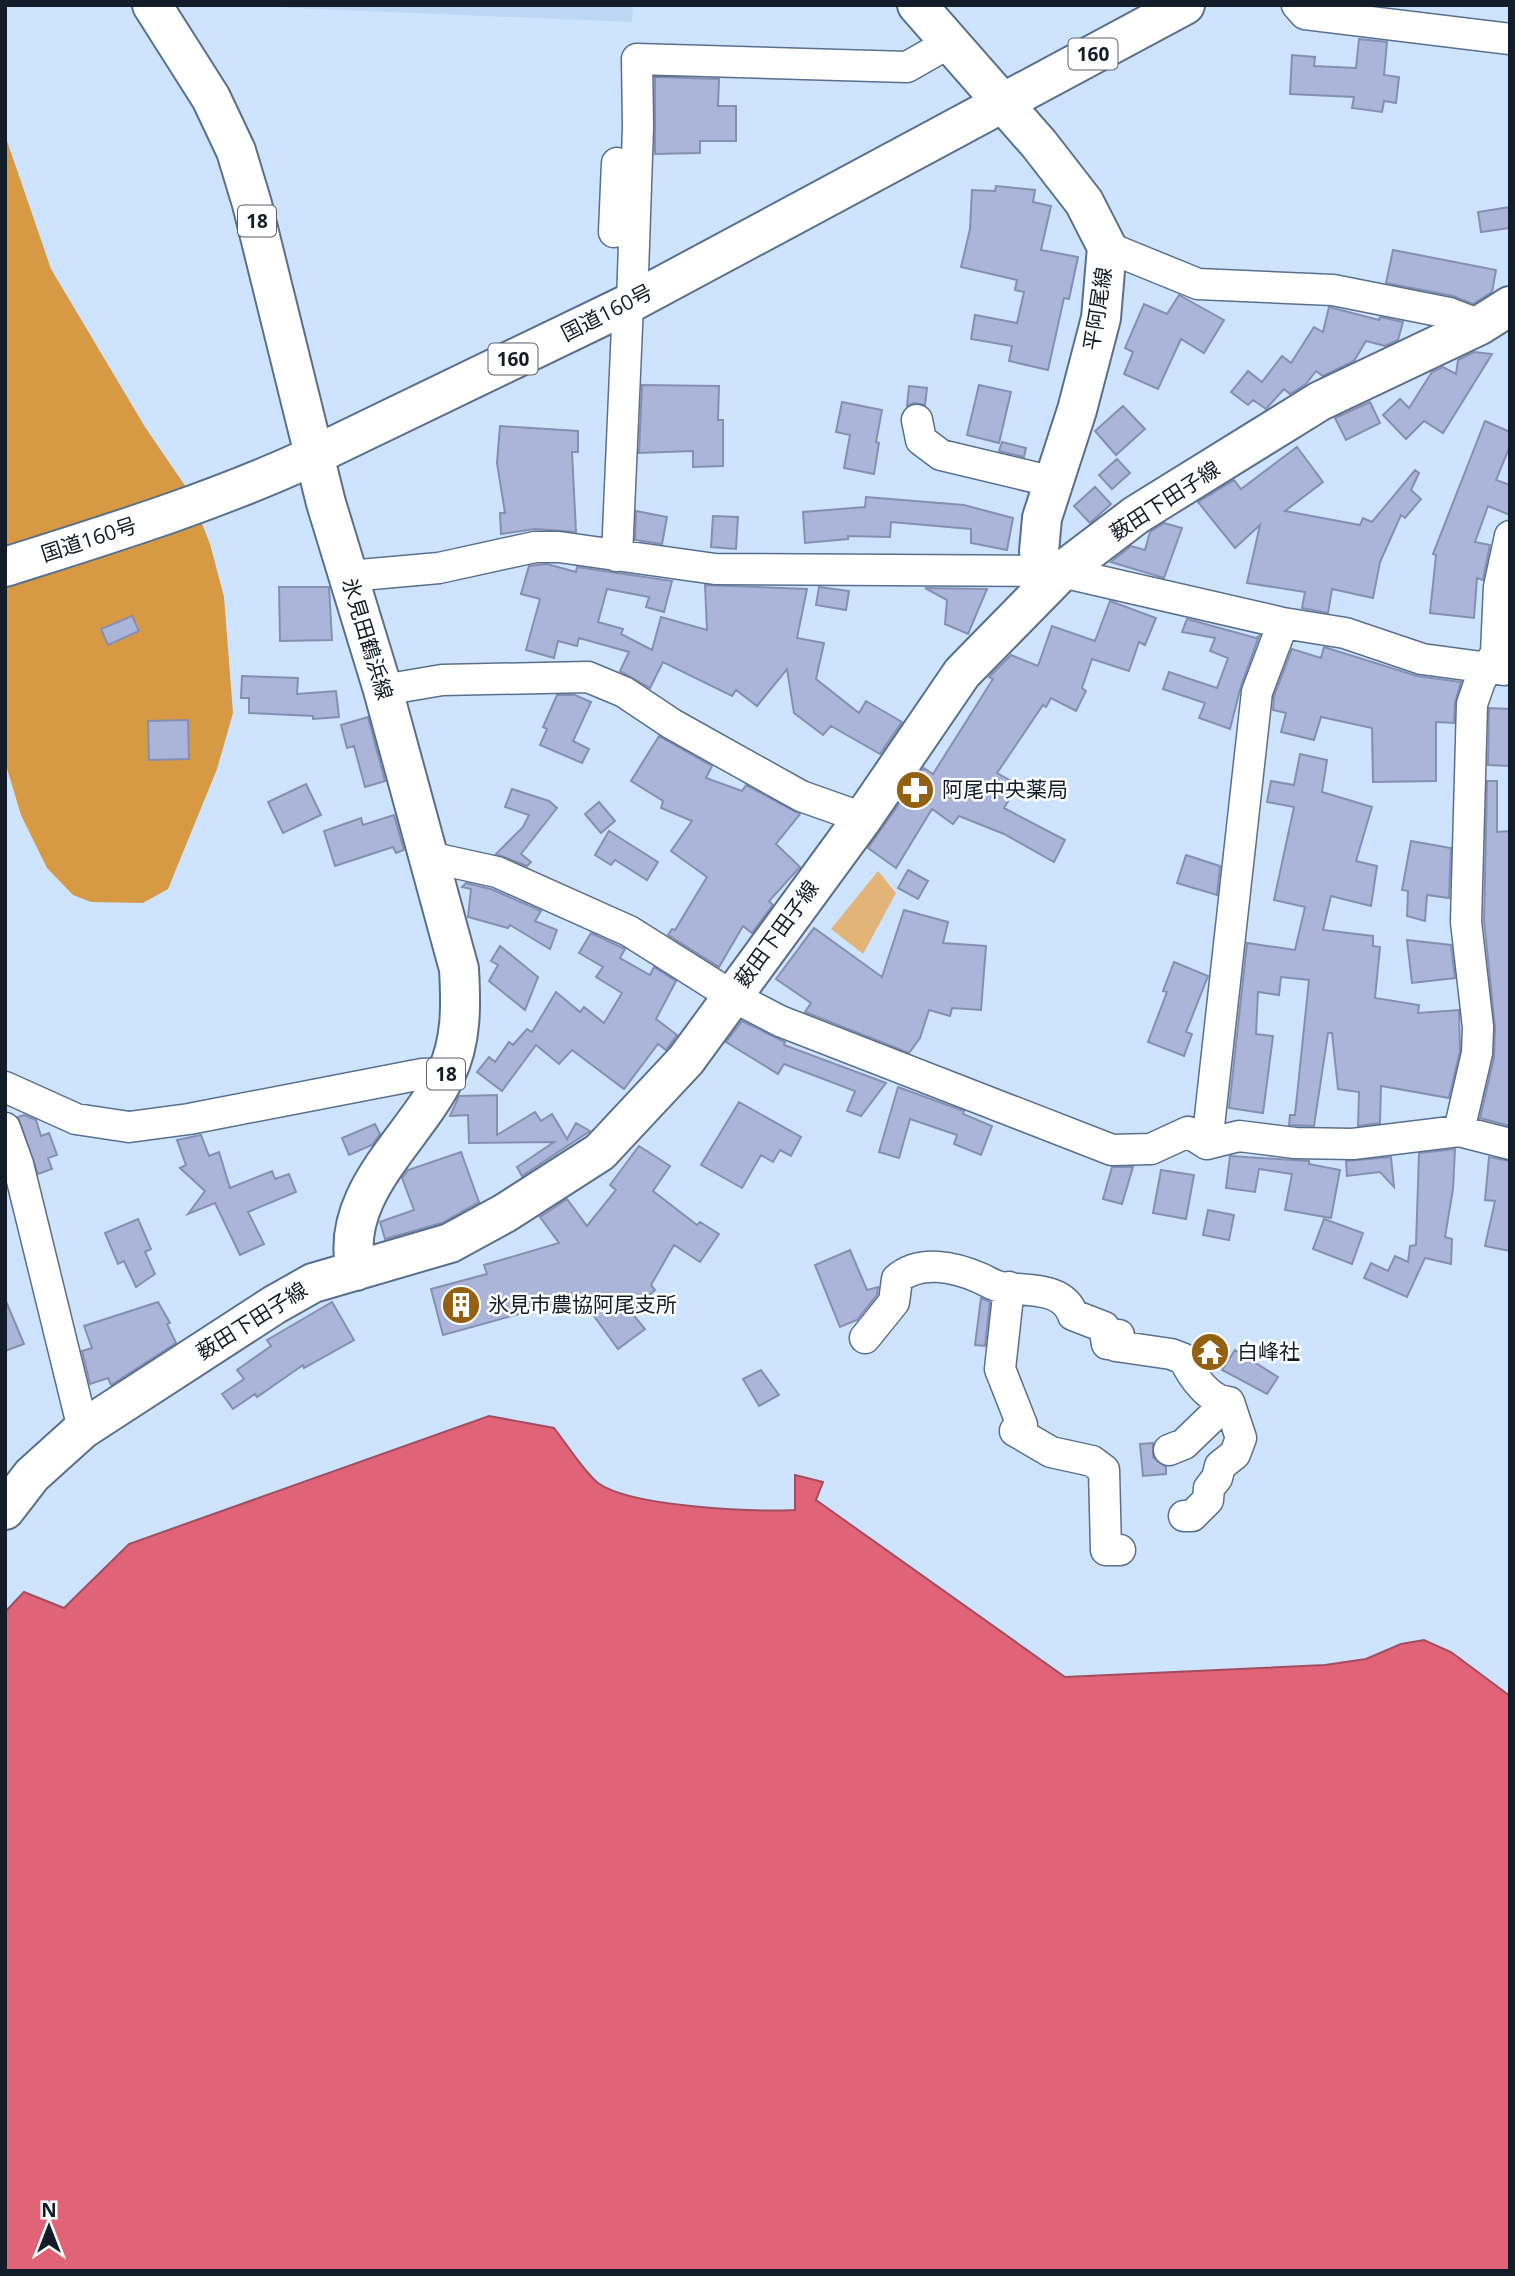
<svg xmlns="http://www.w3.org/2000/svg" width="1515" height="2276" font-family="'Open Sans','Noto Sans JP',sans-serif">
<rect width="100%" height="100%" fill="#cee4fe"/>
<path fill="#bcd6f4" d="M 225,5 L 633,5 L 632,22 Z"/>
<path fill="#e3b478" d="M 878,871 L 896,893 L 863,954 L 831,929 Z"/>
<path fill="#d79943" d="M 5,114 L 6,138 L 51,269 L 145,427 L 190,493 L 210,544 L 224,597 L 233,713 L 217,769 L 168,889 L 143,903 L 91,902 L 73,895 L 47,868 L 21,815 L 5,762 Z"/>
<path fill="#e06377" stroke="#a24e60" stroke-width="2" d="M 489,1416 L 554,1428 C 566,1443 584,1472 598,1483 C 631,1507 753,1512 795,1510 L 795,1475 L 823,1482 L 816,1500 L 1065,1677 L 1325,1665 L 1366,1659 L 1401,1644 L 1424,1640 L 1451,1652 L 1510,1696 L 1510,2271 L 5,2271 L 5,1612 L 24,1592 L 64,1608 L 129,1544 Z"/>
<path fill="#aab5d9" stroke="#858fb2" stroke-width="2" d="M 1359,39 L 1387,42 L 1384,75 L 1399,77 L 1396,103 L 1384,101 L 1382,112 L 1352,108 L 1354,97 L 1290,94 L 1292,55 L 1315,57 L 1314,66 L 1356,68 Z
M 655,77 L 719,79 L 718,106 L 736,106 L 736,141 L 700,141 L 700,153 L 655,154 Z
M 996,186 L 1035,190 L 1033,202 L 1051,206 L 1041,250 L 1078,257 L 1069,299 L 1064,298 L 1048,370 L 1009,361 L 1012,346 L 971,339 L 975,315 L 1017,323 L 1024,292 L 1015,290 L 1017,280 L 961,267 L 970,229 L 972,190 L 995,191 Z
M 1510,207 L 1510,228 L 1481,232 L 1478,212 Z
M 1393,250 L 1496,270 L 1492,292 L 1473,304 L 1453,296 L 1386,283 Z
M 1179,295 L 1224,320 L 1204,353 L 1181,339 L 1158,389 L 1124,374 L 1133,352 L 1125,348 L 1144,304 L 1167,314 Z
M 1329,307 L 1379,320 L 1380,317 L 1403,322 L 1398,340 L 1385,346 L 1366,341 L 1354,361 L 1323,376 L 1316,371 L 1306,384 L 1290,394 L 1284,389 L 1266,409 L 1253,400 L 1248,405 L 1231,392 L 1248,371 L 1262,382 L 1282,356 L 1291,363 L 1314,327 L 1323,332 Z
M 1474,352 L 1492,354 L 1443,433 L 1424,421 L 1406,439 L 1383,415 L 1400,399 L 1409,408 L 1432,372 L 1443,367 L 1456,374 L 1458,360 Z
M 642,385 L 719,386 L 718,420 L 723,420 L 723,466 L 693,467 L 693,451 L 639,453 Z
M 979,385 L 1011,392 L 999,443 L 967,435 Z
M 909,386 L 927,388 L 925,405 L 914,403 L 907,406 Z
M 842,402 L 882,410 L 876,442 L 879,443 L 874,474 L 844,468 L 850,435 L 836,432 Z
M 1370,402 L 1380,423 L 1346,440 L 1335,418 Z
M 1123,406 L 1145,429 L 1116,455 L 1095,431 Z
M 1485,421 L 1510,432 L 1510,446 L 1496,480 L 1510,485 L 1510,515 L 1488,506 L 1475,542 L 1490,545 L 1483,580 L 1477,578 L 1474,618 L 1430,613 L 1436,555 L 1433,554 Z
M 500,426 L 578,431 L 578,452 L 572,452 L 576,532 L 535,529 L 501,534 L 500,513 L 505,513 L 497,463 Z
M 1002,442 L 1026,448 L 1024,457 L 999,451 Z
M 1297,447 L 1323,482 L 1285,511 L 1360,525 L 1363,518 L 1372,522 L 1415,470 L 1419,473 L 1411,490 L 1421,499 L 1405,518 L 1401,515 L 1380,562 L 1373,598 L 1332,589 L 1328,613 L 1302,608 L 1305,592 L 1247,583 L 1260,525 L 1235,548 L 1198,502 L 1234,480 L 1241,489 Z
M 1117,459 L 1130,473 L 1112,489 L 1099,475 Z
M 1095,487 L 1111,504 L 1090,523 L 1074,506 Z
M 866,497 L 964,505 L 1013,518 L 1007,550 L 971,543 L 971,529 L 891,522 L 890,537 L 848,536 L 848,539 L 805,543 L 803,512 L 865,507 Z
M 636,511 L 667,517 L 662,544 L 635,540 Z
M 713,516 L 738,517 L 736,549 L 711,547 Z
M 1164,523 L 1182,528 L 1164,578 L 1111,562 L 1131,546 L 1145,550 L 1150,532 Z
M 547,564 L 576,572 L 577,567 L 672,581 L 664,612 L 646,607 L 649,597 L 607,589 L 598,622 L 623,629 L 621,634 L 652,650 L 661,617 L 707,630 L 705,585 L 807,589 L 797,638 L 824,643 L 816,679 L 859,713 L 866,701 L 902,722 L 880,754 L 831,726 L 823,735 L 794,713 L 787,669 L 757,706 L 736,690 L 732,696 L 663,662 L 650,688 L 620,671 L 629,652 L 579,638 L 577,646 L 558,641 L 554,658 L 526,650 L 540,599 L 521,594 L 529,566 Z
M 279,587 L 329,587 L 332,640 L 280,641 Z
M 819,587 L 849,591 L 846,610 L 816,605 Z
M 925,588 L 987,589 L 968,634 L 945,624 L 947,600 Z
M 1110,601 L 1156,618 L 1145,645 L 1139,642 L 1129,671 L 1092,659 L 1082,688 L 1086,691 L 1076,711 L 1051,698 L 1046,707 L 1043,705 L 997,773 L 1018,785 L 1004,808 L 1065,840 L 1054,862 L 1004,834 L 959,816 L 953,824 L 932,809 L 896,868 L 868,848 L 924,768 L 933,774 L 993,679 L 989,677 L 1011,655 L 1038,666 L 1052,626 L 1095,641 Z
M 132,616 L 139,631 L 108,645 L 101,629 Z
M 1187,619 L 1256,638 L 1259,636 L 1241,686 L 1230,729 L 1199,718 L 1205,703 L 1163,689 L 1169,672 L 1217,688 L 1228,658 L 1210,651 L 1215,638 L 1182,632 Z
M 1324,647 L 1417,676 L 1461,682 L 1455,703 L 1454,723 L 1436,722 L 1436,781 L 1373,782 L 1372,728 L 1321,717 L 1314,740 L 1281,732 L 1286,713 L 1273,710 L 1274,696 L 1292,649 L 1321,658 Z
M 242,676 L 298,678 L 297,694 L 336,691 L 339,717 L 313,719 L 313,716 L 249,713 L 249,698 L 241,698 Z
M 557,695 L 575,695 L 591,702 L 573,741 L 589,749 L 582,763 L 540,745 L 547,729 L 543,727 Z
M 1489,708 L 1510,709 L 1510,766 L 1488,765 Z
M 368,717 L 385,781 L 365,787 L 354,746 L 347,748 L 341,725 Z
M 188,720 L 189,759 L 149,760 L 148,721 Z
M 659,736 L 712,766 L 706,778 L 742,791 L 746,785 L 800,814 L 776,844 L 800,867 L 769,901 L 773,905 L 752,933 L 743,926 L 719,967 L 668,935 L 672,929 L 675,930 L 707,877 L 671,851 L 692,821 L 661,808 L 663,801 L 631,781 Z
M 1300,754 L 1327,760 L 1322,792 L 1372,807 L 1356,861 L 1377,866 L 1371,906 L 1331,896 L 1323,930 L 1373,936 L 1373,946 L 1380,947 L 1375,998 L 1419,1005 L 1418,1013 L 1459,1010 L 1460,1051 L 1449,1098 L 1381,1086 L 1380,1123 L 1358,1126 L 1359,1092 L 1338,1089 L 1332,1033 L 1328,1033 L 1314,1126 L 1289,1125 L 1290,1115 L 1295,1115 L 1309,980 L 1281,977 L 1279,995 L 1258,992 L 1256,1034 L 1273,1036 L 1263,1113 L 1229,1108 L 1247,943 L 1295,950 L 1305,907 L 1274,900 L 1294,807 L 1267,802 L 1271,781 L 1294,785 Z
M 1487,781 L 1497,781 L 1497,832 L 1510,831 L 1510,1126 L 1480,1118 L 1494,1057 L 1495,1028 L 1484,921 Z
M 306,784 L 321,815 L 283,833 L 268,802 Z
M 512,789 L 549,801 L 557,808 L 521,854 L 531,862 L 527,866 L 496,854 L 523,827 L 529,815 L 505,807 Z
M 599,802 L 615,821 L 601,833 L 585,814 Z
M 394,815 L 404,850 L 396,853 L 393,847 L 335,866 L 324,831 L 361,818 L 363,825 Z
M 609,831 L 658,862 L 647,880 L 615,860 L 611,865 L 595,855 Z
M 1411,841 L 1451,848 L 1449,898 L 1427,895 L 1425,921 L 1407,916 L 1408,891 L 1402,890 Z
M 1186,855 L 1220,866 L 1217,895 L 1177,883 Z
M 908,870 L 928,881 L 918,899 L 898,888 Z
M 466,883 L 491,889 L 541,911 L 535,921 L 557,930 L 550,949 L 510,925 L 508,928 L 468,917 L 471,889 L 462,887 Z
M 904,910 L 948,922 L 943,943 L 986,946 L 981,1010 L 952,1008 L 950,1016 L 929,1010 L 920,1038 L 909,1053 L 805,1012 L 811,1003 L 776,979 L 814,928 L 882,977 Z
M 591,933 L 625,949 L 620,958 L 650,975 L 654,967 L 676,981 L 656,1019 L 677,1035 L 666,1050 L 658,1044 L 624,1089 L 572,1050 L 559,1064 L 536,1045 L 502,1091 L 477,1072 L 489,1057 L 495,1062 L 509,1042 L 513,1045 L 527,1029 L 532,1032 L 556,992 L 580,1012 L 584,1007 L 604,1023 L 622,993 L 596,977 L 603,967 L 579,953 Z
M 1407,940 L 1451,945 L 1455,978 L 1412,983 Z
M 500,946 L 538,977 L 525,1010 L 489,981 L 498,965 L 491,961 Z
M 1174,962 L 1208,976 L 1186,1032 L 1192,1034 L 1184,1056 L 1148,1042 L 1167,992 L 1163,991 Z
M 742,1021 L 785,1042 L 784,1045 L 886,1083 L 861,1116 L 847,1111 L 855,1091 L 784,1064 L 778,1074 L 726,1042 Z
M 898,1087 L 964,1111 L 963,1114 L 992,1126 L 981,1155 L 954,1144 L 957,1135 L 910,1119 L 899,1158 L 879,1152 Z
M 497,1095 L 497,1135 L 535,1112 L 541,1121 L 552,1114 L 567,1139 L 576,1123 L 590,1131 L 522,1176 L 517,1167 L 554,1142 L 469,1143 L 468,1115 L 450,1116 L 459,1096 Z
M 739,1102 L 801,1137 L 791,1156 L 780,1150 L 773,1162 L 761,1155 L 742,1188 L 701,1165 Z
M 24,1115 L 36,1120 L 41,1136 L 49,1133 L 57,1155 L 48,1158 L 52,1169 L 38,1174 L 18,1117 Z
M 375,1124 L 380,1134 L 372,1145 L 349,1155 L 342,1138 Z
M 201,1135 L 209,1156 L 219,1152 L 230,1188 L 272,1171 L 275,1179 L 289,1174 L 296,1192 L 248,1212 L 264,1244 L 240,1255 L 215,1203 L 188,1214 L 205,1191 L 180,1168 L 186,1165 L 177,1140 Z
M 639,1146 L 670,1166 L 653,1191 L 697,1225 L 700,1222 L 719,1234 L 700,1262 L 674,1245 L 651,1285 L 655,1290 L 631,1312 L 645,1329 L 618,1349 L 580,1297 L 443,1335 L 431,1289 L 487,1274 L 484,1265 L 559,1243 L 540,1217 L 567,1199 L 587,1226 L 616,1190 L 610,1185 Z
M 1455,1149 L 1453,1189 L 1445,1237 L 1452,1239 L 1451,1264 L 1425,1258 L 1407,1297 L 1364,1278 L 1371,1263 L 1388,1271 L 1395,1256 L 1408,1262 L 1410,1246 L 1416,1245 L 1419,1153 Z
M 461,1152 L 479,1202 L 442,1223 L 385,1239 L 380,1222 L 414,1210 L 402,1178 L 408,1170 Z
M 1230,1156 L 1309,1161 L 1309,1164 L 1340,1170 L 1331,1218 L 1285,1210 L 1292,1174 L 1259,1169 L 1255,1192 L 1226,1188 Z
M 1391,1157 L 1394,1187 L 1380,1172 L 1347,1176 L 1346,1161 Z
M 1489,1157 L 1510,1161 L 1510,1251 L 1485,1246 L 1495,1201 L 1485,1200 Z
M 1112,1167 L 1133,1167 L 1122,1204 L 1103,1199 Z
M 1161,1170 L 1194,1175 L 1186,1219 L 1153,1213 Z
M 1208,1210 L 1234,1215 L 1229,1240 L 1203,1235 Z
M 138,1219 L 151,1249 L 145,1252 L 155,1274 L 136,1287 L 124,1261 L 118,1264 L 105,1233 Z
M 1324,1219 L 1363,1233 L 1352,1264 L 1313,1249 Z
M 850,1250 L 867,1290 L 878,1287 L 877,1295 L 857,1320 L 840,1327 L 815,1265 Z
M 981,1298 L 990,1302 L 985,1346 L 975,1345 Z
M 5,1299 L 24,1344 L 5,1351 Z
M 158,1302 L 170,1323 L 167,1324 L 176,1343 L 111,1385 L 108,1378 L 90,1384 L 82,1351 L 92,1348 L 84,1326 Z
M 332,1302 L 354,1340 L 304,1368 L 303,1365 L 257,1397 L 255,1394 L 233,1409 L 222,1394 L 244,1379 L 237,1370 L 271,1346 L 267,1340 Z
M 1235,1350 L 1278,1377 L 1267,1394 L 1222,1370 Z
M 761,1370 L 779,1395 L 759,1406 L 743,1379 Z
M 1153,1443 L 1153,1457 L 1166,1467 L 1166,1474 L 1143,1476 L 1140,1444 Z"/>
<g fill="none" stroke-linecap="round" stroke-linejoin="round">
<g stroke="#58708d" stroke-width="33">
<path id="minor" d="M 1297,5 L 1305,14 L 1510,39
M 614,232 L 617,163
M 1107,247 L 1198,284 L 1333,290 L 1449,313 L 1480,325
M 632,302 L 638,127 L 637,59 L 907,67 L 949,43
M 917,420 L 921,440 L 941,455 L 1054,482
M 617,556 L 628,304
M 1061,572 L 1283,623 L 1345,633 L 1422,659 L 1504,670
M 349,576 L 439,568 L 535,547 L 559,547 L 715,569 L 1044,571
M 383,690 L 442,680 L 588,677 L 624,692 L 672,724 L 801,796 L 863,818
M 429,857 L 497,872 L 629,931 L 732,996 L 780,1021 L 1112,1150 L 1151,1149 L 1188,1132 L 1207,1144 L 1239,1136 L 1295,1143 L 1353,1144 L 1459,1131 L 1510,1144
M 5,1087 L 76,1119 L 129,1127 L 189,1119 L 422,1074 L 446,1073
M 5,1128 L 18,1164 L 83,1429
M 1459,1131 L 1477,1053 L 1478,1027 L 1466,922 L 1472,704 L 1480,681 L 1496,653 L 1499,587 L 1510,536
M 1207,1144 L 1257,692 L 1283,623
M 1009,1287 L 1000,1369 L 1022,1425 L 1015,1431 L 1051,1452 L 1092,1461 L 1104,1470 L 1106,1550 L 1120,1550
M 865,1338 L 894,1302 L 897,1279 C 920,1259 955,1267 980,1278 C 987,1281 994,1286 1001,1287 C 1024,1292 1063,1285 1073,1315 L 1104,1327 L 1107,1344 L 1119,1335 L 1116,1346 L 1171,1354 L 1184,1359 C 1192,1376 1209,1401 1229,1402 L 1241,1438 L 1235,1454 L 1220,1466 L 1217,1478 L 1209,1488 L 1208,1500 L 1192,1516 L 1184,1516
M 1169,1450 L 1184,1444 L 1212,1417"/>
</g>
<g stroke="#58708d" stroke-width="42">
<path id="major" d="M 152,5 L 211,98 L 236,151 L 252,204 L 326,503 L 383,690 L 459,969 C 461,1004 462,1041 446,1074 C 416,1138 338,1193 356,1271
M 917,5 L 1039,144 L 1084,202 L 1107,247 L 1101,318 L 1077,410 L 1042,518 L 1039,551 L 1044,571 L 1061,572
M 5,1510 L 32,1475 L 83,1429 L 274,1305 L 313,1283 L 450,1243 L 505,1213 L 600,1152 L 686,1060 L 863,818 L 962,673 L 1061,572 L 1136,515 L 1320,401 L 1480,325 L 1510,306"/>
</g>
<g stroke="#58708d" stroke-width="42">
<path id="highway" d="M 5,567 C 109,534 214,502 313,456 L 628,304 L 1185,5"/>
</g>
<use href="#minor" stroke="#fff" stroke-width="30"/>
<use href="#major" stroke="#fff" stroke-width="38"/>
<use href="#highway" stroke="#fff" stroke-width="38"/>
</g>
<defs>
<g id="pharmacy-disc" transform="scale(2.0125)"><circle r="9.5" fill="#936111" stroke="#fff"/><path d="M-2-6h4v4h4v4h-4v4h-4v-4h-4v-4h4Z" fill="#fff"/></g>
<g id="building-disc" transform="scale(2.0125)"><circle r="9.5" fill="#936111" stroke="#fff"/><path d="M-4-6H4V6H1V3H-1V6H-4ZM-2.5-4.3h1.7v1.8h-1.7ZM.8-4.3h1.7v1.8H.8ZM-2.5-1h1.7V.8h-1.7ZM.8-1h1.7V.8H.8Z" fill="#fff"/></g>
<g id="temple-disc" transform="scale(2.0125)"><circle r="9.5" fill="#936111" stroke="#fff"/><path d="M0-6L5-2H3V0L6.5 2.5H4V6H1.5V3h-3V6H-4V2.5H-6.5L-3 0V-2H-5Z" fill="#fff"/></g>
</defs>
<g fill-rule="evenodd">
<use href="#pharmacy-disc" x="915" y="790"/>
<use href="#building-disc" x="461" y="1305"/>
<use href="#temple-disc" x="1210" y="1352"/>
</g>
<g text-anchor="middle" stroke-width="5" stroke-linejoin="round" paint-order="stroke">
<g fill="#fff" stroke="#5a6169" stroke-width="2">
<rect x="1068.5" y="38.5" width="49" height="31" rx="5"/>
<rect x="238" y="205.5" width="38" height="31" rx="5"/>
<rect x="488.5" y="343.5" width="49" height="31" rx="5"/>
<rect x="427" y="1058.5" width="38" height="31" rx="5"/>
</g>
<g font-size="19" font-weight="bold" fill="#131d29">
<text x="1093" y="61">160</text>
<text x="257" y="228">18</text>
<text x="513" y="366">160</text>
<text x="446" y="1081">18</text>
</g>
<g font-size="21" fill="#131d29" stroke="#fff">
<text transform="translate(1098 309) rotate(-81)" y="7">平阿尾線</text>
<text transform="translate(607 313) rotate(-27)" y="7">国道160号</text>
<text transform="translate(1165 501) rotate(-33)" y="7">薮田下田子線</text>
<text transform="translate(89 540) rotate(-18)" y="7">国道160号</text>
<text transform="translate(367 639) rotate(73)" y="7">氷見田鶴浜線</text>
<text transform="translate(777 934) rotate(-54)" y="7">薮田下田子線</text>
<text transform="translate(252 1321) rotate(-32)" y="7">薮田下田子線</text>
</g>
<g font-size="21" fill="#131d29" stroke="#fff" text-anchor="start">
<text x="942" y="797">阿尾中央薬局</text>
<text x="488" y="1312">氷見市農協阿尾支所</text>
<text x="1237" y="1359">白峰社</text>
</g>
</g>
<rect width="1515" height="2276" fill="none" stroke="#131d29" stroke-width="14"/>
<g transform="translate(49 2227)" stroke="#ffffff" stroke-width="5" paint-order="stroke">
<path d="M0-5L12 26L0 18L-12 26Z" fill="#131d29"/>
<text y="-10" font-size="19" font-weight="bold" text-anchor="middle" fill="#131d29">N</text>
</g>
</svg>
